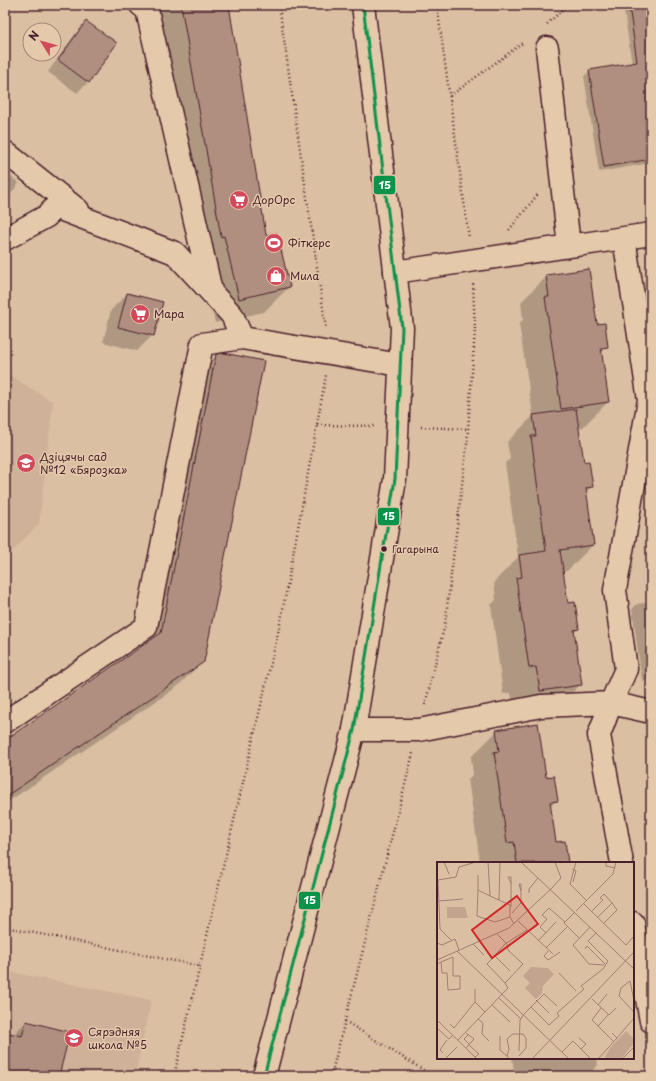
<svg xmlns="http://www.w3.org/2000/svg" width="656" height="1081" font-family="'Playpen Sans',sans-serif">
<rect width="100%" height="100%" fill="#dbbfa3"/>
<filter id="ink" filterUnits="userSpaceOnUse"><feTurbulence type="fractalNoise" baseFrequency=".025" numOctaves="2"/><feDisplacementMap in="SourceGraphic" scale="8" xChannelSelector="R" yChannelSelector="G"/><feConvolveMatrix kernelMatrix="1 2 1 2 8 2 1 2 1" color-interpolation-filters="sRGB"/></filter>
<g filter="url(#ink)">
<path fill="#ceb198" d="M 5,372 L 53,402 L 39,524 L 5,559 Z
M 5,971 L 151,1000 L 135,1076 L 5,1076 Z"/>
<path fill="#0003" d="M 145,5 L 228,5 L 266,237 L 289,287 L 264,312 L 215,323 Z
M 623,5 L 651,5 L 651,163 L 599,172 L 584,76 L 590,71 L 632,64 Z
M 86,23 L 88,82 L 77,93 L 48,72 L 75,34 Z
M 5,172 L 19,183 L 5,202 Z
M 547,276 L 596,325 L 607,346 L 601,353 L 608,402 L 582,428 L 578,428 L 583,463 L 592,486 L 586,492 L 593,545 L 567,571 L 562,572 L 567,605 L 578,629 L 573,633 L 581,684 L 555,710 L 514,716 L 511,693 L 503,694 L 491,605 L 496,600 L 494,582 L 518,557 L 505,463 L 510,459 L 507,442 L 533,416 L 519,324 L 523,320 L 521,302 Z
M 127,294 L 153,335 L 137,351 L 103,342 L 111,310 Z
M 217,355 L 203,661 L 177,687 L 5,804 L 5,741 L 137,651 L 191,382 Z
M 651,602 L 651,680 L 642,681 L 632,609 L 637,604 Z
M 497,731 L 545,778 L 557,800 L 550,807 L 555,844 L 567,863 L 480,863 L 468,779 L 473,774 L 471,757 Z
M 26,1022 L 58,1076 L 5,1076 L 5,1033 L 13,1035 Z
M 512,1058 L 597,1058 L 598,1065 L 592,1072 L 592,1076 L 515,1076 Z"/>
<path fill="#b08f80" stroke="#4a1f2b" d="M 181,5 L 229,5 L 266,235 L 277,233 L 290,287 L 239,299 L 224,236 L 221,237 Z
M 629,5 L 651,5 L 651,159 L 604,167 L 589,70 L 637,62 Z
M 86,21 L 117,43 L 89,83 L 58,60 Z
M 589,269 L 597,324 L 605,323 L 608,347 L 601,348 L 609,402 L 561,409 L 545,297 L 549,297 L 546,275 Z
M 127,293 L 163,302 L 154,336 L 118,327 Z
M 224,353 L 264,361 L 204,662 L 5,797 L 5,740 L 161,633 L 216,354 Z
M 576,409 L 584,462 L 589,461 L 593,487 L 586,488 L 594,545 L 560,550 L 568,603 L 575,602 L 579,629 L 574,630 L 582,685 L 540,691 L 536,667 L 529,668 L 516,578 L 522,577 L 519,555 L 546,551 L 531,436 L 536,436 L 533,415 Z
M 538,723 L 546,777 L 554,776 L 558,801 L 550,802 L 556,842 L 565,841 L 568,863 L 517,863 L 514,842 L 507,843 L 494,752 L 499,751 L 496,730 Z
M 26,1021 L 70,1032 L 59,1076 L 5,1076 L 5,1032 L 22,1036 Z"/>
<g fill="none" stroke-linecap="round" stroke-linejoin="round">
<g stroke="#4a1f2b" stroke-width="25">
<path id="minor" d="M 141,5 L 147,10 L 211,291
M 547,48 L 569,246
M 5,152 L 78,210
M 5,239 L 47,216 L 55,207 L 175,253 L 232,315 L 242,338 L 400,365
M 395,272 L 651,234
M 5,722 L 146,627 L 202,344 L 242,338
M 354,730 L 419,730 L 541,706 L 611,703 L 651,712
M 622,863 L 599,735 L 611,703 L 626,669 L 615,590 L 649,400 L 624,238
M 633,923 L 651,1021"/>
</g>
<g stroke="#4a1f2b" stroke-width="25">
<path id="major" d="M 264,1076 L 354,730 L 395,479 L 402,328 L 363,5"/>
</g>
<path stroke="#4a1f2b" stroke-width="2.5" stroke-dasharray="1 3" stroke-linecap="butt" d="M 279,5 L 326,329
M 437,5 L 469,238
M 547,24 L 568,5
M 450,96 L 524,42
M 509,230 L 539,193
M 317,425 L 374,426
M 421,427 L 469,429
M 425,705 L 445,624 L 467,444 L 475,330 L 473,284
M 5,927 L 200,966
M 345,1021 L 433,1076
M 174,1076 L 281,620 L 326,375
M 331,1076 L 413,753"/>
<use href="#minor" stroke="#e4c9ab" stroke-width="22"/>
<use href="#major" stroke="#e4c9ab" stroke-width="22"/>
<g stroke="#e4c9ab" stroke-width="6">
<path id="bus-1" d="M 264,1076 L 354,730 L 395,479 L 402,328 L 363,5"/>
</g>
<use href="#bus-1" stroke="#0b924b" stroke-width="3"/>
</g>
</g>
<defs>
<g id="supermarket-disc" transform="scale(1)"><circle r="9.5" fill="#d1495b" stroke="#e4c9ab"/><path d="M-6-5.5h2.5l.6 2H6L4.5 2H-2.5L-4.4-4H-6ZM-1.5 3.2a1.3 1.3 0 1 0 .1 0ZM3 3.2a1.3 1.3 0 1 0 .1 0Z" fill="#fff"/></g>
<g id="stadium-disc" transform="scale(1)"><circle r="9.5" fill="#d1495b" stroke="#e4c9ab"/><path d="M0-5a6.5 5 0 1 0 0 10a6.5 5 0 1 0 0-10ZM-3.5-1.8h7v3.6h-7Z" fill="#fff"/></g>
<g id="shop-disc" transform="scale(1)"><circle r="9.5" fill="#d1495b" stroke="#e4c9ab"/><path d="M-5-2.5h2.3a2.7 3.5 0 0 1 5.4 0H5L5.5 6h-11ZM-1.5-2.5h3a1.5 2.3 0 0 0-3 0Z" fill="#fff"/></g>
<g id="school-disc" transform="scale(1)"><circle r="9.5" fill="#d1495b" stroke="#e4c9ab"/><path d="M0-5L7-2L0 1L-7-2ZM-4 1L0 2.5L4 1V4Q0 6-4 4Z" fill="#fff"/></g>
</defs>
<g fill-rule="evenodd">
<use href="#supermarket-disc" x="239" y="200"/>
<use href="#stadium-disc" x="274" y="243"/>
<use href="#shop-disc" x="276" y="276"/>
<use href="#supermarket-disc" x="140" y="314"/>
<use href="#school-disc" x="26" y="463"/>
<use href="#school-disc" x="74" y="1038"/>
</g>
<circle fill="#4a1f2b" stroke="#e4c9ab" stroke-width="1.5" cx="384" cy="549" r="3.5"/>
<g text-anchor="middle" stroke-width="3" stroke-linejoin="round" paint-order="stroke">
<g font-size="10" fill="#4a1f2b" stroke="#e4c9ab" text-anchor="start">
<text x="392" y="553">Гагарына</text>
</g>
<g font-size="11" fill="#4a1f2b" stroke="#e4c9ab" text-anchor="start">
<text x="253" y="204">ДорОрс</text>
<text x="288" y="247">Фіткерс</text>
<text x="290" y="280">Мила</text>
<text x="154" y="318">Мара</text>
<text x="40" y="461">Дзіцячы сад<tspan x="40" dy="13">№12 «Бярозка»</tspan></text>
<text x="88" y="1036">Сярэдняя<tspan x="88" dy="13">школа №5</tspan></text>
</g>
</g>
<g transform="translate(437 862)">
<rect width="197" height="197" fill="#dbbfa3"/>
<path d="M 10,45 L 28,45 L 31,56 L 10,56 ZM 94,105 L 111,106 L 117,112 L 106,124 L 105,131 L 99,137 L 88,126 L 93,121 L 86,114 ZM 189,169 L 197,177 L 197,181 L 184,197 L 170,197 L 168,195 L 173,186 Z" fill="#c3a48f"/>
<path fill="none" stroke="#a17f73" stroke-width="1" d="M 7,0 L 12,12M 51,0 L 53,34 L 73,43 L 73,55 L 77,62M 84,0 L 197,107M 139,0 L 133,22 L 150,39M 169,0 L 169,4 L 178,6M 135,7 L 139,9 L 136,20M 41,13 L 41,28 L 53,34M 115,26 L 124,16 L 118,0M 41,28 L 40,54 L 58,60 L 73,55M 92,31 L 92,27 L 101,16M 62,38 L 63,0M 2,39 L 26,37M 147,42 L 189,83 L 197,74M 74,45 L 74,15 L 71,15 L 74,21M 139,49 L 176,12 L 179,0M 155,49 L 166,38 L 163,36 L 167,32 L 175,41M 138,50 L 127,61 L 142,76M 75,51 L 84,41 L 84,22 L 82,22 L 84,29M 161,55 L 175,41 L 180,48 L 167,61M 81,59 L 116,92M 153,65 L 136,83 L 152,102 L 167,103M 109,71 L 103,65 L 110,57 L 105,53 L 112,46 L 128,60M 15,79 L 3,67 L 1,18 L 19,15 L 22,5 L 39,0M 101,79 L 119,60M 0,81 L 5,83 L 18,77 L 22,88M 36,82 L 47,93M 109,86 L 130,65M 148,87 L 150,84 L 168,102M 20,89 L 132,197M 111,89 L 107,94 L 111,98 L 123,90M 58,94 L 73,109M 0,98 L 72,66 L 115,26M 0,102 L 4,100 L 16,95 L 16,114 L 23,114 L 23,127 L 11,128 L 10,111 L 5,111 L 4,100M 122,111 L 139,129M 68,121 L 50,102 L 68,82 L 90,68M 62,136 L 84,157M 155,137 L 172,153 L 179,146M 99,138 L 112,151M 197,139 L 193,119 L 184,126 L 182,134 L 197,150M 38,140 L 48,150M 55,143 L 73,160M 161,143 L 170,132M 94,145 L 112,163 L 122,154 L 120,151 L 147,127 L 144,124 L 166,107 L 171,99 L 151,79 L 159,71M 164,146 L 155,158 L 177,180M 41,157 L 46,161 L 45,172 L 52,179M 0,158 L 40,197M 13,162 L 17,166 L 38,140 L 38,127M 161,164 L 171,153M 0,166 L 12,177 L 16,173M 31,173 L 27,177 L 32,182M 63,174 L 63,188 L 73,197M 180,176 L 197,156M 21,178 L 71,126 L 68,121 L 86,102 L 71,88 L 70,82 L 60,72M 32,183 L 42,192 L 38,195M 29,186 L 37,177 L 29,171M 144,187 L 154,197M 82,189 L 83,158 L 87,152 L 107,132 L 120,144M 125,190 L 136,179 L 144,187 L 149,182 L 142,176M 6,191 L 3,188 L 10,178M 70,194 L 72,187 L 70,177 L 76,172 L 86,172 L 89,176 L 89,186 L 82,194M 8,197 L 20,185M 95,197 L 197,90M 161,197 L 180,176 L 175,171M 185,197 L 197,185"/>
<path fill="#cf2828" fill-opacity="0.15" stroke="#cf2828" stroke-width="2" d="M 80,34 L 101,62 L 55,96 L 35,68 Z"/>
<rect width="197" height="197" fill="none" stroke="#4a1f2b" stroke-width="2"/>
</g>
<g stroke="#e4c9ab" stroke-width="1.5">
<rect x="373" y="175" width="23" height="20" rx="4" fill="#0b924b"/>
<rect x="377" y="507" width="23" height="19" rx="4" fill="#0b924b"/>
<rect x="298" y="891" width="23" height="19" rx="4" fill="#0b924b"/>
</g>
<g font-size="11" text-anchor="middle" font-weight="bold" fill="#fff">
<text x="385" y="189">15</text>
<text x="389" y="520">15</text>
<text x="310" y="904">15</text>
</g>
<rect width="656" height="1081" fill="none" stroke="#e4c9ab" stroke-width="20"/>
<rect x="10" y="10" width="636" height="1061" fill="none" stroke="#4a1f2b" stroke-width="1.5" filter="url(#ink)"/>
<g transform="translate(42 42) rotate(307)"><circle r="19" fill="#e4c9ab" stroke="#a68578"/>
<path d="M0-3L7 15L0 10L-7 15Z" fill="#d1495b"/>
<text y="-6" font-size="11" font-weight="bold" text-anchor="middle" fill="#4a1f2b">N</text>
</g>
</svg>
